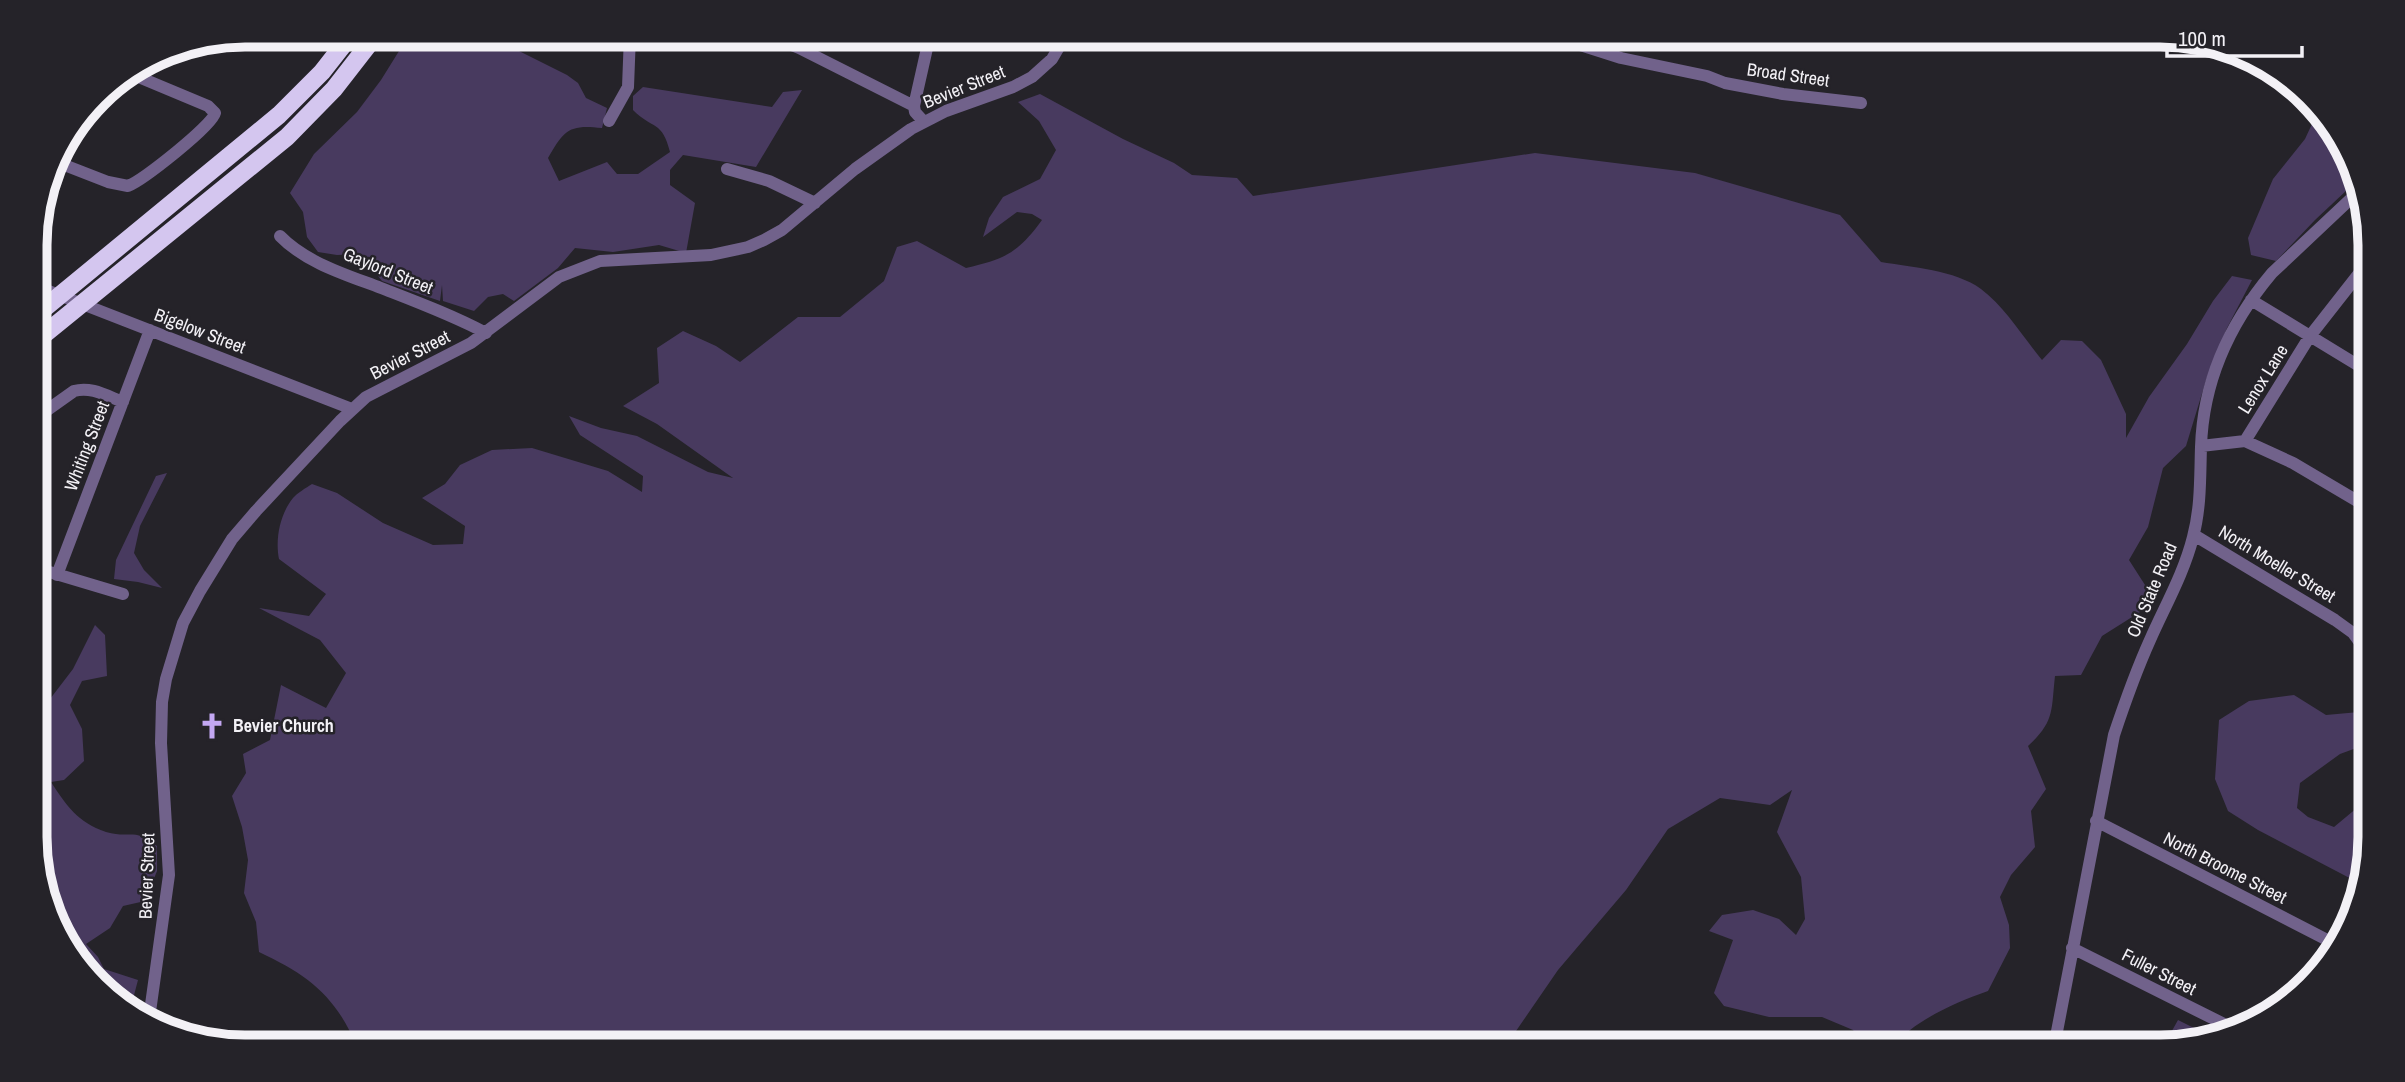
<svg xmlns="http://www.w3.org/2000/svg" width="2405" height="1082" font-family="'Archivo Narrow',sans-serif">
<rect width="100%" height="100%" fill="#252329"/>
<path fill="#483a5f" d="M 409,35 L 487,35 L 567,75 L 578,83 L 586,98 L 607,108 L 602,128 C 569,124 564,130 548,158 L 559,181 L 607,162 L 617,174 L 638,174 L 670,152 C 662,120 653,130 633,110 L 633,96 L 643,87 L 772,107 L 783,92 L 802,90 L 756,167 L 683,155 L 670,170 L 670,185 L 695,203 L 686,253 L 659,245 L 613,252 L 575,248 L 558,268 L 514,301 L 503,294 L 488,297 L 474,311 L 443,301 L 442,285 L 440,301 L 382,281 L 360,254 L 337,255 L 318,252 L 307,237 L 303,212 L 290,193 L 314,154 L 357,112 L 381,80 Z
M 1040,94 L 1123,139 L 1174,163 L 1192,175 L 1237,178 L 1253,196 L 1535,153 L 1695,173 L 1840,215 L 1881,262 C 1911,267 1955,270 1981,289 C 2005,307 2023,337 2042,360 L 2061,340 L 2082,341 L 2101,360 L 2126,414 L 2126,438 L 2149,397 L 2187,344 L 2213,301 L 2232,276 L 2252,280 L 2227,328 L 2207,377 L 2186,446 L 2163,468 L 2148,527 L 2129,560 L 2145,585 L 2148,607 L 2102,636 L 2081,675 L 2055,676 C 2051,711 2055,721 2028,746 L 2046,789 L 2031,811 L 2035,847 L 2011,875 L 2000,897 L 2009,925 L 2010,948 L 1988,991 C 1954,1003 1916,1020 1891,1047 L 1866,1047 L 1853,1030 L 1822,1017 L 1769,1017 L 1724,1006 L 1714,993 L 1733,940 L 1709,931 L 1722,915 L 1753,910 L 1779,919 L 1796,935 L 1805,919 L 1801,877 L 1777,832 L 1792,790 L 1770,805 L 1720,798 L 1668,829 L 1626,890 L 1558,970 L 1505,1047 L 357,1047 C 336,996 308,975 259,952 L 256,922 L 244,893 L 248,860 L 242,827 L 232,796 L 246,773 L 243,754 L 270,740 L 281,685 L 326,708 L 346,673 L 320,640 L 259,608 L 309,616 L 326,594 L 279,559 C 275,539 280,514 293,498 C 297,493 306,488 312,484 L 337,493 L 383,523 L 433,545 L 463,544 L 465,526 L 422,498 L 445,484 L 460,465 L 492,450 L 532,448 L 608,471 L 642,492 L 643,476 L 580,435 L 569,416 L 601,428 L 637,436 L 708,472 L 733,478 L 657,424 L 623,406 L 659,383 L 657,348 L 683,331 L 716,346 L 740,362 L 798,317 L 840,317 L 884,281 L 897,247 L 917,241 L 966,268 C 1005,259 1018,253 1042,220 L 1032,214 L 1017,212 L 983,237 L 989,218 L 1003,197 L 1040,179 L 1056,150 L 1039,121 L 1018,102 Z
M 2318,111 L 2327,117 L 2351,175 L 2347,190 L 2315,220 L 2276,261 L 2251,255 L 2248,238 L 2273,179 L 2305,139 Z
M 167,473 L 140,526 L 134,553 L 144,570 L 162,588 L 138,582 L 114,579 L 116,560 L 156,476 Z
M 36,589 L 47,595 L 36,628 Z
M 95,625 L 105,635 L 107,676 L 82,681 L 70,705 L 82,729 L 84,761 L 64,780 L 51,782 C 67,806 77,822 106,832 C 129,839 136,827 157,846 L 157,871 L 145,901 L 123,906 L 110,928 L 86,944 L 98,957 L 104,969 L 138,980 L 133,999 L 117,995 L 79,965 L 37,865 L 37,716 L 73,669 Z
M 2294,695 L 2326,715 L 2370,711 L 2370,743 L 2340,754 L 2300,783 L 2297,808 L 2308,817 L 2334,827 L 2370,797 L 2370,838 L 2361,884 L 2258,830 L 2228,811 L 2215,779 L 2219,720 L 2249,701 Z
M 2178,1020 L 2208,1035 L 2174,1047 L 2163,1047 Z"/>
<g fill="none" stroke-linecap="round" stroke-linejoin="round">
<path stroke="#71628b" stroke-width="12" d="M 767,35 L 799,48 L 914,106 L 915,112 L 924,122
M 1549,35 L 1621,58 L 1707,76 L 1725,83 L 1783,94 L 1861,103
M 914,106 L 930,35
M 609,121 L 628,87 L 630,35
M 54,161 L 108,182 L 128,186 C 143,180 212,126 215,113 L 208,106 L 129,73
M 727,169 L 769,181 L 815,203
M 280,236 C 306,263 347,275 381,288 C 417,302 452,315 486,333
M 36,286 L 352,409
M 2251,300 L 2369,372
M 36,418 L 74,391 C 91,386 107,396 123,402
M 2245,441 L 2310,336 L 2368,262
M 2201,446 L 2245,441 L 2293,463 L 2369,508
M 2194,535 L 2335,620 L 2353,633 L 2369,655
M 36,568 L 123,594
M 57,575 L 150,330
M 2096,821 L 2337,945
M 2072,948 L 2230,1027
M 149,1019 L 169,875 L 161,743 L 162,702 L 166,679 L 183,623 L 200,591 L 232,539 L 256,511 L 340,421 L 366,397 L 471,343 L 559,277 L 600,261 L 711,255 L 748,247 L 764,240 L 782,230 L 855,169 L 911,129 L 946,111 L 1013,87 L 1032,77 L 1052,59 L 1066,35
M 2054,1047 L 2114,735 C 2125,702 2136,671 2150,640 C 2165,606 2184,573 2193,537 C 2201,507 2200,477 2201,447 C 2203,380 2230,323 2272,273 L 2358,192"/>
<path stroke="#d4c6ef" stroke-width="18" d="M 36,315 L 279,115 L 322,72 L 351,35
M 36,341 L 287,137 L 334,89 L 376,35"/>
<g stroke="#c7c5cb" stroke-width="5">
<path id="rail" d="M 2205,44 L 2265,69"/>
</g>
<use href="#rail" stroke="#252329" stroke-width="2.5" stroke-dasharray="8" stroke-linecap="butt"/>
</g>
<defs>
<g id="church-bare" transform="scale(2.1)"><path d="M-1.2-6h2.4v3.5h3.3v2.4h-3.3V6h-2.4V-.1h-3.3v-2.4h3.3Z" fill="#c3a7f2" stroke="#252329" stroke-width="2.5" paint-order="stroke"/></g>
</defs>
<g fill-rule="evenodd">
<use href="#church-bare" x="212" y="726"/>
</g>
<g text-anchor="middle" stroke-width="5" stroke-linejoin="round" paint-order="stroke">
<g font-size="18" fill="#f3f1f6" stroke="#252329">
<text transform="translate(1788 75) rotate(8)" y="6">Broad Street</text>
<text transform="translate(964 87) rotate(-22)" y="6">Bevier Street</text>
<text transform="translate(388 271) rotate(22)" y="6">Gaylord Street</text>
<text transform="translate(200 331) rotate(21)" y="6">Bigelow Street</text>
<text transform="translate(410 355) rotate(-27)" y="6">Bevier Street</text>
<text transform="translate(2263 379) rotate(-58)" y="6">Lenox Lane</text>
<text transform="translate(87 446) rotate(-69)" y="6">Whiting Street</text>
<text transform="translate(2277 564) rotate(31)" y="6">North Moeller Street</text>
<text transform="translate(2152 590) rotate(-67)" y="6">Old State Road</text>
<text transform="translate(2225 868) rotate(27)" y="6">North Broome Street</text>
<text transform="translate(147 876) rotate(-88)" y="6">Bevier Street</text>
<text transform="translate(2159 972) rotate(27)" y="6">Fuller Street</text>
</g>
<g font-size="18" font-weight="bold" fill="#f3f1f6" stroke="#252329" text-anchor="start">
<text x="233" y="732">Bevier Church</text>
</g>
</g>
<path d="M0 0H2405V1082H0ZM245 47H2160A198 198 0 0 1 2358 245V837A198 198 0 0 1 2160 1035H245A198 198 0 0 1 47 837V245A198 198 0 0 1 245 47Z" fill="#252329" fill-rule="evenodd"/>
<path fill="none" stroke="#f3f1f6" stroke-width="9" d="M245 47H2160A198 198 0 0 1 2358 245V837A198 198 0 0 1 2160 1035H245A198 198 0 0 1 47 837V245A198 198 0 0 1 245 47Z"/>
<path d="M2167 46v10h135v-10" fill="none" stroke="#f3f1f6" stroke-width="3.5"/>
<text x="2178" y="46" font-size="21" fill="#f3f1f6" stroke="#252329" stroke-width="5" paint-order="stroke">100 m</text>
</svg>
